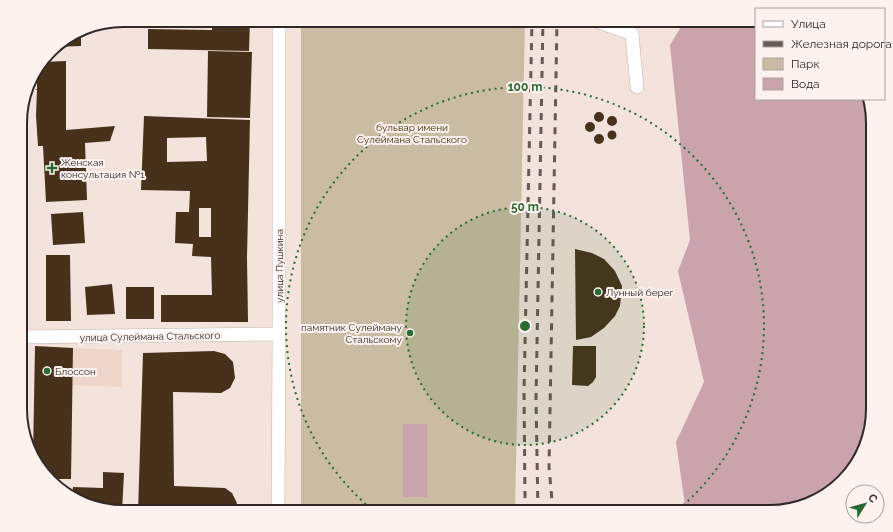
<svg xmlns="http://www.w3.org/2000/svg" width="893" height="532" font-family="Raleway,sans-serif">
<rect width="100%" height="100%" fill="#f4e3dc"/>
<path fill="#edd5ca" d="M 73,348 L 122,350 L 122,387 L 72,385 Z"/>
<path fill="#c9bca2" d="M 301,20 L 525,20 L 515,512 L 301,512 Z"/>
<path fill="#caa3ac" d="M 685,20 L 756,20 L 756,99 L 868,99 L 873,116 L 873,416 L 859,461 L 822,498 L 777,512 L 686,512 L 676,442 L 704,382 L 678,271 L 690,240 L 670,45 Z
M 403,424 L 427,424 L 427,497 L 403,497 Z"/>
<path fill="#47311b" fill-rule="evenodd" d="M 212,20 L 250,20 L 249,51 L 148,49 L 148,29 L 212,30 Z
M 81,29 L 81,46 L 54,47 L 55,46 Z
M 208,51 L 252,52 L 250,118 L 207,117 Z
M 66,61 L 66,130 L 115,126 L 110,141 L 85,143 L 87,200 L 46,202 L 43,146 L 38,146 L 36,116 L 37,90 L 35,89 L 37,89 L 37,69 L 42,62 Z
M594 117a5 5 0 1 1 10 0a5 5 0 1 1-10 0Z
M 144,116 L 250,120 L 247,258 L 248,322 L 161,322 L 161,295 L 212,295 L 211,257 L 192,256 L 193,244 L 175,243 L 176,212 L 189,212 L 190,191 L 141,190 ZM 206,137 L 207,161 L 167,162 L 167,138 ZM 199,208 L 211,208 L 211,237 L 199,237 Z
M607 121a5 5 0 1 1 10 0a5 5 0 1 1-10 0Z
M585 127a5 5 0 1 1 10 0a5 5 0 1 1-10 0Z
M607.5 135a4.5 4.5 0 1 1 9 0a4.5 4.5 0 1 1-9 0Z
M594 139a5 5 0 1 1 10 0a5 5 0 1 1-10 0Z
M 83,212 L 85,243 L 53,245 L 51,214 Z
M 575,249 L 592,253 L 604,259 L 615,271 L 622,286 L 620,306 L 615,316 L 604,328 L 591,337 L 576,340 Z
M 46,255 L 70,255 L 71,321 L 46,321 Z
M 112,284 L 115,314 L 87,315 L 85,287 Z
M 126,287 L 154,287 L 154,319 L 126,319 Z
M 35,346 L 73,348 L 71,479 L 51,479 L 37,466 L 33,456 Z
M 573,346 L 596,346 L 596,377 L 593,382 L 588,386 L 572,385 Z
M 214,351 L 225,354 L 233,362 L 235,378 L 230,388 L 221,393 L 173,392 L 174,486 L 225,488 L 232,493 L 237,503 L 232,512 L 138,512 L 143,353 Z
M 103,472 L 124,473 L 122,512 L 72,498 L 73,487 L 103,488 Z"/>
<g fill="none" stroke-linecap="round" stroke-linejoin="round">
<g stroke="#c3b2ab" stroke-width="14">
<path id="minor" d="M 593,20 L 632,34 L 637,87
M 21,337 L 279,334
M 278,512 L 279,340 L 279,20"/>
</g>
<use href="#minor" stroke="#fff" stroke-width="13"/>
<path stroke="#645a57" stroke-width="3" stroke-dasharray="7 7" stroke-linecap="butt" d="M 526,512 L 525,498 L 524,391 L 532,20
M 538,512 L 536,399 L 543,20
M 553,512 L 549,467 L 557,20"/>
</g>
<circle cx="525" cy="326" r="119" fill="#286a34" fill-opacity=".12"/>
<g fill="none" stroke="#286a34" stroke-width="2" stroke-dasharray="2 4">
<circle cx="525" cy="326" r="119"/>
<path d="M375 512A239 239 0 1 1 675 512"/>
</g>
<g fill="#286a34" stroke="#fdf2ee" stroke-width="1.5">
<path d="M50 162h4v4h4v4h-4v4h-4v-4h-4v-4h4z"/>
<circle cx="598" cy="292" r="4"/>
<circle cx="410" cy="333" r="4"/>
<circle cx="47" cy="371" r="4"/>
</g>
<g text-anchor="middle" stroke-width="4" stroke-linejoin="round" paint-order="stroke">
<g font-size="10" fill="#3c2b00" stroke="#fdf2ee">
<text x="412" y="131">бульвар имени<tspan x="412" dy="12">Сулеймана Стальского</tspan></text>
</g>
<g font-size="10" fill="#302927" stroke="#fdf2ee" text-anchor="start">
<text x="61" y="166">Женская<tspan x="61" dy="12">консультация №1</tspan></text>
<text x="606" y="296">Лунный берег</text>
<text x="402" y="331" text-anchor="end">памятник Сулейману<tspan x="402" dy="12">Стальскому</tspan></text>
<text x="55" y="375">Блоссон</text>
</g>
<g font-size="10" fill="#302927" stroke="#fdf2ee">
<text transform="translate(279 266) rotate(-90)" y="4">улица Пушкина</text>
<text transform="translate(150 336) rotate(-1)" y="4">улица Сулеймана Стальского</text>
</g>
</g>
<path d="M0 0H893V532H0ZM123 27H770A96 96 0 0 1 866 123V409A96 96 0 0 1 770 505H123A96 96 0 0 1 27 409V123A96 96 0 0 1 123 27Z" fill="#fdf2ee" fill-rule="evenodd"/>
<path fill="none" stroke="#302927" stroke-width="2" d="M123 27H770A96 96 0 0 1 866 123V409A96 96 0 0 1 770 505H123A96 96 0 0 1 27 409V123A96 96 0 0 1 123 27Z"/>
<circle cx="525" cy="326" r="6" fill="#286a34" stroke="#fdf2ee" stroke-width="2"/>
<g font-size="12" text-anchor="middle" font-weight="bold" fill="#286a34" stroke="#fdf2ee" stroke-width="4" stroke-linejoin="round" paint-order="stroke">
<text x="525" y="91">100 m</text>
<text x="525" y="211">50 m</text>
</g>
<rect x="755" y="8" width="130" height="92" fill="#fdf2ee" stroke="#aba29e"/>
<rect x="763" y="21" width="20" height="6" fill="#ffffff" stroke="#aba29e"/>
<text x="791" y="28" font-size="12" fill="#302927">Улица</text>
<rect x="763" y="41" width="20" height="6" fill="#645a57" stroke="#aba29e"/>
<text x="791" y="48" font-size="12" fill="#302927">Железная дорога</text>
<rect x="763" y="58" width="20" height="12" fill="#c9bca2" stroke="#aba29e"/>
<text x="791" y="68" font-size="12" fill="#302927">Парк</text>
<rect x="763" y="78" width="20" height="12" fill="#caa3ac" stroke="#aba29e"/>
<text x="791" y="88" font-size="12" fill="#302927">Вода</text>
<g transform="translate(865 504) rotate(53)"><circle r="19" fill="#fdf2ee" stroke="#aba29e"/>
<path d="M0-3L7 15L0 10L-7 15Z" fill="#286a34"/>
<text y="-6" font-size="11" font-weight="bold" text-anchor="middle" fill="#302927">С</text>
</g>
</svg>
